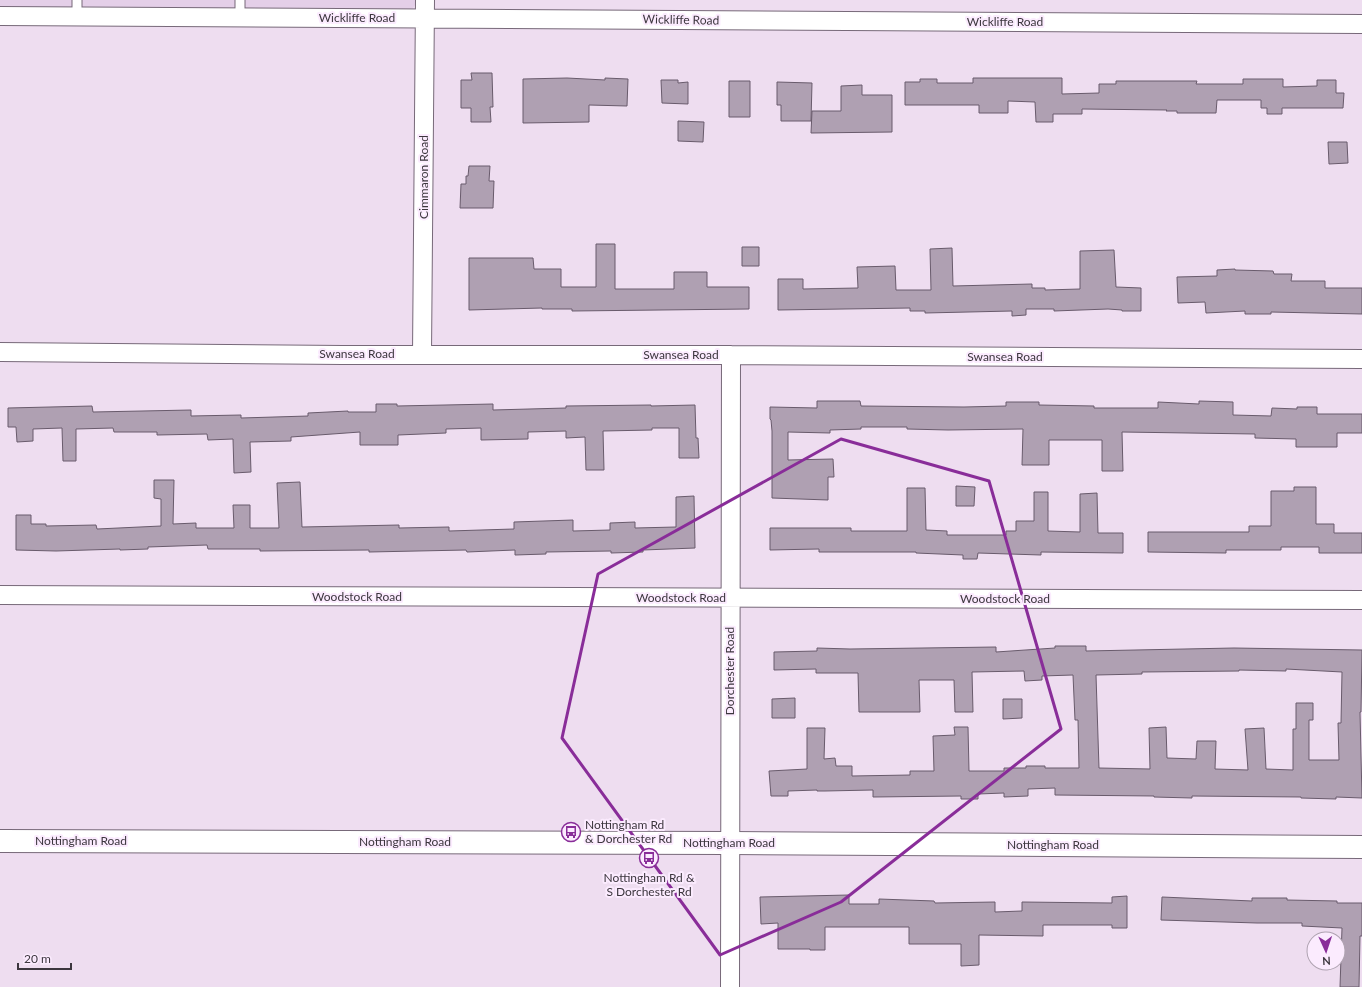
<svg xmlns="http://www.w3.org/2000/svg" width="1362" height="987" font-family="Lato,sans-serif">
<rect width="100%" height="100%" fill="#eeddf0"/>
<path fill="#e4cfe8" d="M 0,0 L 415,0 L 415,5 L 413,8 L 408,10 L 0,7 Z"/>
<path fill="#afa0b2" stroke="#695b6c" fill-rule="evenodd" d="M 471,73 L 492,73 L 493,107 L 490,107 L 491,122 L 471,122 L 471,108 L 461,108 L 461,80 L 472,80 Z
M 567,78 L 605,80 L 605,78 L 628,79 L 627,106 L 589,105 L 589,122 L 523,123 L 523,79 Z
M 973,78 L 1062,78 L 1062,94 L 1099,93 L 1099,84 L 1116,84 L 1116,81 L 1197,81 L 1196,84 L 1243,84 L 1243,79 L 1283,79 L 1283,87 L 1317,86 L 1317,80 L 1336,80 L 1336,93 L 1344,93 L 1343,108 L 1282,108 L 1282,114 L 1267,114 L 1267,108 L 1261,108 L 1261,100 L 1217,100 L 1216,113 L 1177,113 L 1177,111 L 1166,111 L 1167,110 L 1082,109 L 1082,114 L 1053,114 L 1053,122 L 1036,122 L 1035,102 L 1008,101 L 1008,113 L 979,113 L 979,105 L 905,105 L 905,82 L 920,82 L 920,79 L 937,79 L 937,83 L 973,83 Z
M 661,80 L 678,80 L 678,83 L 688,82 L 688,104 L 662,103 Z
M 729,81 L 750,81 L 750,117 L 729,117 Z
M 777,82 L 812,83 L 811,121 L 781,121 L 781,105 L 777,105 Z
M 862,85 L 862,95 L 892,95 L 892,132 L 811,133 L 812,111 L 841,111 L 841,86 Z
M 678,121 L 704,122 L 703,142 L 678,141 Z
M 1328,142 L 1347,142 L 1348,163 L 1329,164 Z
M 469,166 L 490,166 L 489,181 L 494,181 L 493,208 L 460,208 L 461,184 L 466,184 L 466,176 L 468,176 Z
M 596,244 L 615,244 L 615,289 L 674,289 L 674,272 L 707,272 L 707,287 L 749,287 L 749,309 L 572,311 L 572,309 L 542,309 L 542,308 L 469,310 L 469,258 L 533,258 L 534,269 L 561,269 L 561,287 L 596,287 Z
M 742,247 L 759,247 L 759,266 L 742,266 Z
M 952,248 L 953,286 L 1032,284 L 1032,288 L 1045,288 L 1045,290 L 1080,289 L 1080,251 L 1114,250 L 1116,287 L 1141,288 L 1141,311 L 1122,311 L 1122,310 L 1108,309 L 1054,311 L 1054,309 L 1026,309 L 1026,315 L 1012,316 L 1012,311 L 925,313 L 925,311 L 910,311 L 910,308 L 778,310 L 778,279 L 803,279 L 803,289 L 858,288 L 857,267 L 895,266 L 896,290 L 931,290 L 930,249 Z
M 1235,269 L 1235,270 L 1273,271 L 1274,274 L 1292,274 L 1291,281 L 1325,281 L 1325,288 L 1362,288 L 1362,314 L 1271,312 L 1271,314 L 1245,314 L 1245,311 L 1206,313 L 1205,302 L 1178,303 L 1177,277 L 1217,276 L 1217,270 Z
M 817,401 L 860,401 L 861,406 L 964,407 L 1006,406 L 1006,402 L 1039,402 L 1039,405 L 1094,406 L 1094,408 L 1158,408 L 1158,402 L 1199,404 L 1199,401 L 1233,402 L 1233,415 L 1271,416 L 1272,408 L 1297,409 L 1297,407 L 1317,407 L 1317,414 L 1362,414 L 1362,433 L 1337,433 L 1337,447 L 1296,447 L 1296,439 L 1255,438 L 1255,434 L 1122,432 L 1123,471 L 1102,471 L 1102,440 L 1049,440 L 1049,465 L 1022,465 L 1023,429 L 948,430 L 907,429 L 907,427 L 861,427 L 861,429 L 830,430 L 830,433 L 788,432 L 788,460 L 833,459 L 834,477 L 828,477 L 828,500 L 772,498 L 772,431 L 771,420 L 770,419 L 770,407 L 817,408 Z
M 376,404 L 397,404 L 397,406 L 493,404 L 493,410 L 566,408 L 566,406 L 651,405 L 651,406 L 695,405 L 696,438 L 698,438 L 699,458 L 679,458 L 679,428 L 652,428 L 652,430 L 603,431 L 604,470 L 586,470 L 585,437 L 566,438 L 566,431 L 528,432 L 528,439 L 481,440 L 481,428 L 446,429 L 446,433 L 398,435 L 398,445 L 360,445 L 360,432 L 291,437 L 291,441 L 250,442 L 251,472 L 234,473 L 233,439 L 208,440 L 207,434 L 157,435 L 157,432 L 114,432 L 113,428 L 76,429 L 76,461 L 63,461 L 62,428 L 33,429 L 33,441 L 17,442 L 16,427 L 8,427 L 8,408 L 92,406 L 93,412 L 191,410 L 191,416 L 241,415 L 241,418 L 308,416 L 308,413 L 348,411 L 348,412 L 376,412 Z
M 154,480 L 174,480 L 173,524 L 196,523 L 196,528 L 234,528 L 233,505 L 250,505 L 250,528 L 279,528 L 277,483 L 300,482 L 302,527 L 399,525 L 399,528 L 449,527 L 449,531 L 514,529 L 514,522 L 573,520 L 573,531 L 610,530 L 610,523 L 635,522 L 635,528 L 676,527 L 676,497 L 694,496 L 695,548 L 643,550 L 643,552 L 611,553 L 611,551 L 546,552 L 546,554 L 515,555 L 515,550 L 467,552 L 466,550 L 369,552 L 369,550 L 260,551 L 260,549 L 208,549 L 207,545 L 148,547 L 148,549 L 120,550 L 120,549 L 56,551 L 16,550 L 16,515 L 31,515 L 31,524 L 46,524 L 46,526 L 96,525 L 97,529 L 161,526 L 161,499 L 154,498 Z
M 956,486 L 975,487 L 974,506 L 956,506 Z
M 1294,487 L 1316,487 L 1316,524 L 1334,524 L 1334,533 L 1362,533 L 1362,553 L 1319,553 L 1319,547 L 1281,547 L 1281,550 L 1226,550 L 1226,553 L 1148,552 L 1148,532 L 1249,532 L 1249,526 L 1271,526 L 1271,491 L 1294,491 Z
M 907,488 L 925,488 L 926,530 L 947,531 L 947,535 L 1006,535 L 1006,531 L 1016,531 L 1016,521 L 1034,521 L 1034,492 L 1048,492 L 1048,531 L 1080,532 L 1080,494 L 1097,493 L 1098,533 L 1123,533 L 1123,553 L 1041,552 L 1041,555 L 978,553 L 977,559 L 963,559 L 963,555 L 916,553 L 916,552 L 819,552 L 819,549 L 770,550 L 770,528 L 851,528 L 851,531 L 907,531 Z
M 1055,646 L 1086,646 L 1086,651 L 1234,648 L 1362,650 L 1361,712 L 1360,712 L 1362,798 L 1336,797 L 1336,799 L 1301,798 L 1301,797 L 1192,796 L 1192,798 L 1154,797 L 1154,796 L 1055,795 L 1055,788 L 1028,789 L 1028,796 L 1004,797 L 1004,793 L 978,794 L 978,799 L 961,799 L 961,796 L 873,797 L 873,790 L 825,791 L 817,791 L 817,790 L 788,791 L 788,796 L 771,796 L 769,771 L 807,769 L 807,728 L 825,728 L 824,759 L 835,758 L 836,766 L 852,766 L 852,776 L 910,775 L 910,771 L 934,771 L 933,736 L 955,735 L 954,727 L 968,727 L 969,771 L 1004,771 L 1004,768 L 1026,768 L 1026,766 L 1045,766 L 1045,768 L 1079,768 L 1078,720 L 1075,720 L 1073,675 L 1042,676 L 1042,680 L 1025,681 L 1024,671 L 972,672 L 973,712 L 955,712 L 954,680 L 919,680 L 920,712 L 859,712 L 858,673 L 816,673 L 816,669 L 774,670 L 774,652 L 817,651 L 817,648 L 850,649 L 996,647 L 996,652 L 1055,648 ZM 1286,669 L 1342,672 L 1341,723 L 1338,723 L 1339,760 L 1309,760 L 1309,720 L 1313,720 L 1313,703 L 1296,703 L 1296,729 L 1293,729 L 1293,770 L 1266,769 L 1264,728 L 1245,729 L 1248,770 L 1215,769 L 1216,741 L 1197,741 L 1196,759 L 1167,758 L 1166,727 L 1149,728 L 1150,769 L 1099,768 L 1096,675 L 1142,674 L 1142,672 L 1239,671 L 1239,670 L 1286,671 Z
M 795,698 L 795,718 L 772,718 L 772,699 Z
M 1003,699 L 1022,699 L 1022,718 L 1003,719 Z
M 849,895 L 849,904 L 879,904 L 879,899 L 934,901 L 935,903 L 995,902 L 995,912 L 1022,911 L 1022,902 L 1112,903 L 1112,897 L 1127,896 L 1127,928 L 1112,928 L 1112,925 L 1043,925 L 1043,936 L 979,935 L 979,965 L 961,966 L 961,944 L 909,944 L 909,927 L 825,927 L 825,950 L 810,950 L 810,949 L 778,949 L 778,923 L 761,924 L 760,897 Z
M 1162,897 L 1252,901 L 1252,898 L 1287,898 L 1287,900 L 1337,901 L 1337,903 L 1362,903 L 1362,936 L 1360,936 L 1359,987 L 1340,987 L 1342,928 L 1302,926 L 1302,923 L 1257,923 L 1161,920 Z"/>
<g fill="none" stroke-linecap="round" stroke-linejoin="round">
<g stroke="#776979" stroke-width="11">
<path id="service" d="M 77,17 L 77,0
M 240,18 L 240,0"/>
</g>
<g stroke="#776979" stroke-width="20">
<path id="minor" d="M 0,16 L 1362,24
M 0,352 L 343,355 L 731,355 L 1362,359
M 422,354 L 425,0
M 0,595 L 1362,600
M 730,987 L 731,355"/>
</g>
<g stroke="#776979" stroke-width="24">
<path id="tertiary" d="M 0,841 L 731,843 L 1362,847"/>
</g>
<use href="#service" stroke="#fff" stroke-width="9"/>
<use href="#minor" stroke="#fff" stroke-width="18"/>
<use href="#tertiary" stroke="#fff" stroke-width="22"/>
</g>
<path fill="none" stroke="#892d99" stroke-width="3" stroke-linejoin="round" d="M 841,439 L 989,481 L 1061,729 L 841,902 L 720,955 L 562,738 L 598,574 Z"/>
<defs>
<g id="bus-ring" transform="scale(1)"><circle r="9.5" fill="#fbebfe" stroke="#892d99" stroke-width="1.5"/><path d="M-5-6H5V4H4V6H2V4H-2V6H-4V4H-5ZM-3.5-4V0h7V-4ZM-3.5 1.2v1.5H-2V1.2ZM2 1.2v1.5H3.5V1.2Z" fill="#892d99"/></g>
</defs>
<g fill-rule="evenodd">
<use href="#bus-ring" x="571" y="832"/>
<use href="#bus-ring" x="649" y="858"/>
</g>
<g text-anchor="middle" stroke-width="4" stroke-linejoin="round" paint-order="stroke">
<g font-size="12" fill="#3c363e" stroke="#fbebfe">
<text x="357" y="22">Wickliffe Road</text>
<text transform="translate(681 20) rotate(1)" y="4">Wickliffe Road</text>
<text x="1005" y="26">Wickliffe Road</text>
<text transform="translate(424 177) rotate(-90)" y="4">Cimmaron Road</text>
<text x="357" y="358">Swansea Road</text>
<text x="681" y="359">Swansea Road</text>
<text x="1005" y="361">Swansea Road</text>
<text x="357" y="601">Woodstock Road</text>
<text x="681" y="602">Woodstock Road</text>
<text x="1005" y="603">Woodstock Road</text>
<text transform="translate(730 671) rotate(-90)" y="4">Dorchester Road</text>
<text x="81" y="845">Nottingham Road</text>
<text x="405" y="846">Nottingham Road</text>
<text x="729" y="847">Nottingham Road</text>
<text x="1053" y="849">Nottingham Road</text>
</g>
<g font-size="12" fill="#3c363e" stroke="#fbebfe" text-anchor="start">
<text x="585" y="829">Nottingham Rd<tspan x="585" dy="14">&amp; Dorchester Rd</tspan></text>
<text x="649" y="882" text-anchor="middle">Nottingham Rd &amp;<tspan x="649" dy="14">S Dorchester Rd</tspan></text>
</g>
</g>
<g transform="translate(1326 951) rotate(177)"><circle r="19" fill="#fbebfe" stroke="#afa3b1"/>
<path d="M0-3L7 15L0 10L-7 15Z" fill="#892d99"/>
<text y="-6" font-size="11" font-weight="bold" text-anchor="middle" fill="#3c363e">N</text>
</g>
<path d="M18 963v6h53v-6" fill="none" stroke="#3c363e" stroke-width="2"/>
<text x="24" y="963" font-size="12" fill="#3c363e" stroke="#fbebfe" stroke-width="3" paint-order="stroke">20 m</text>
</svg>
